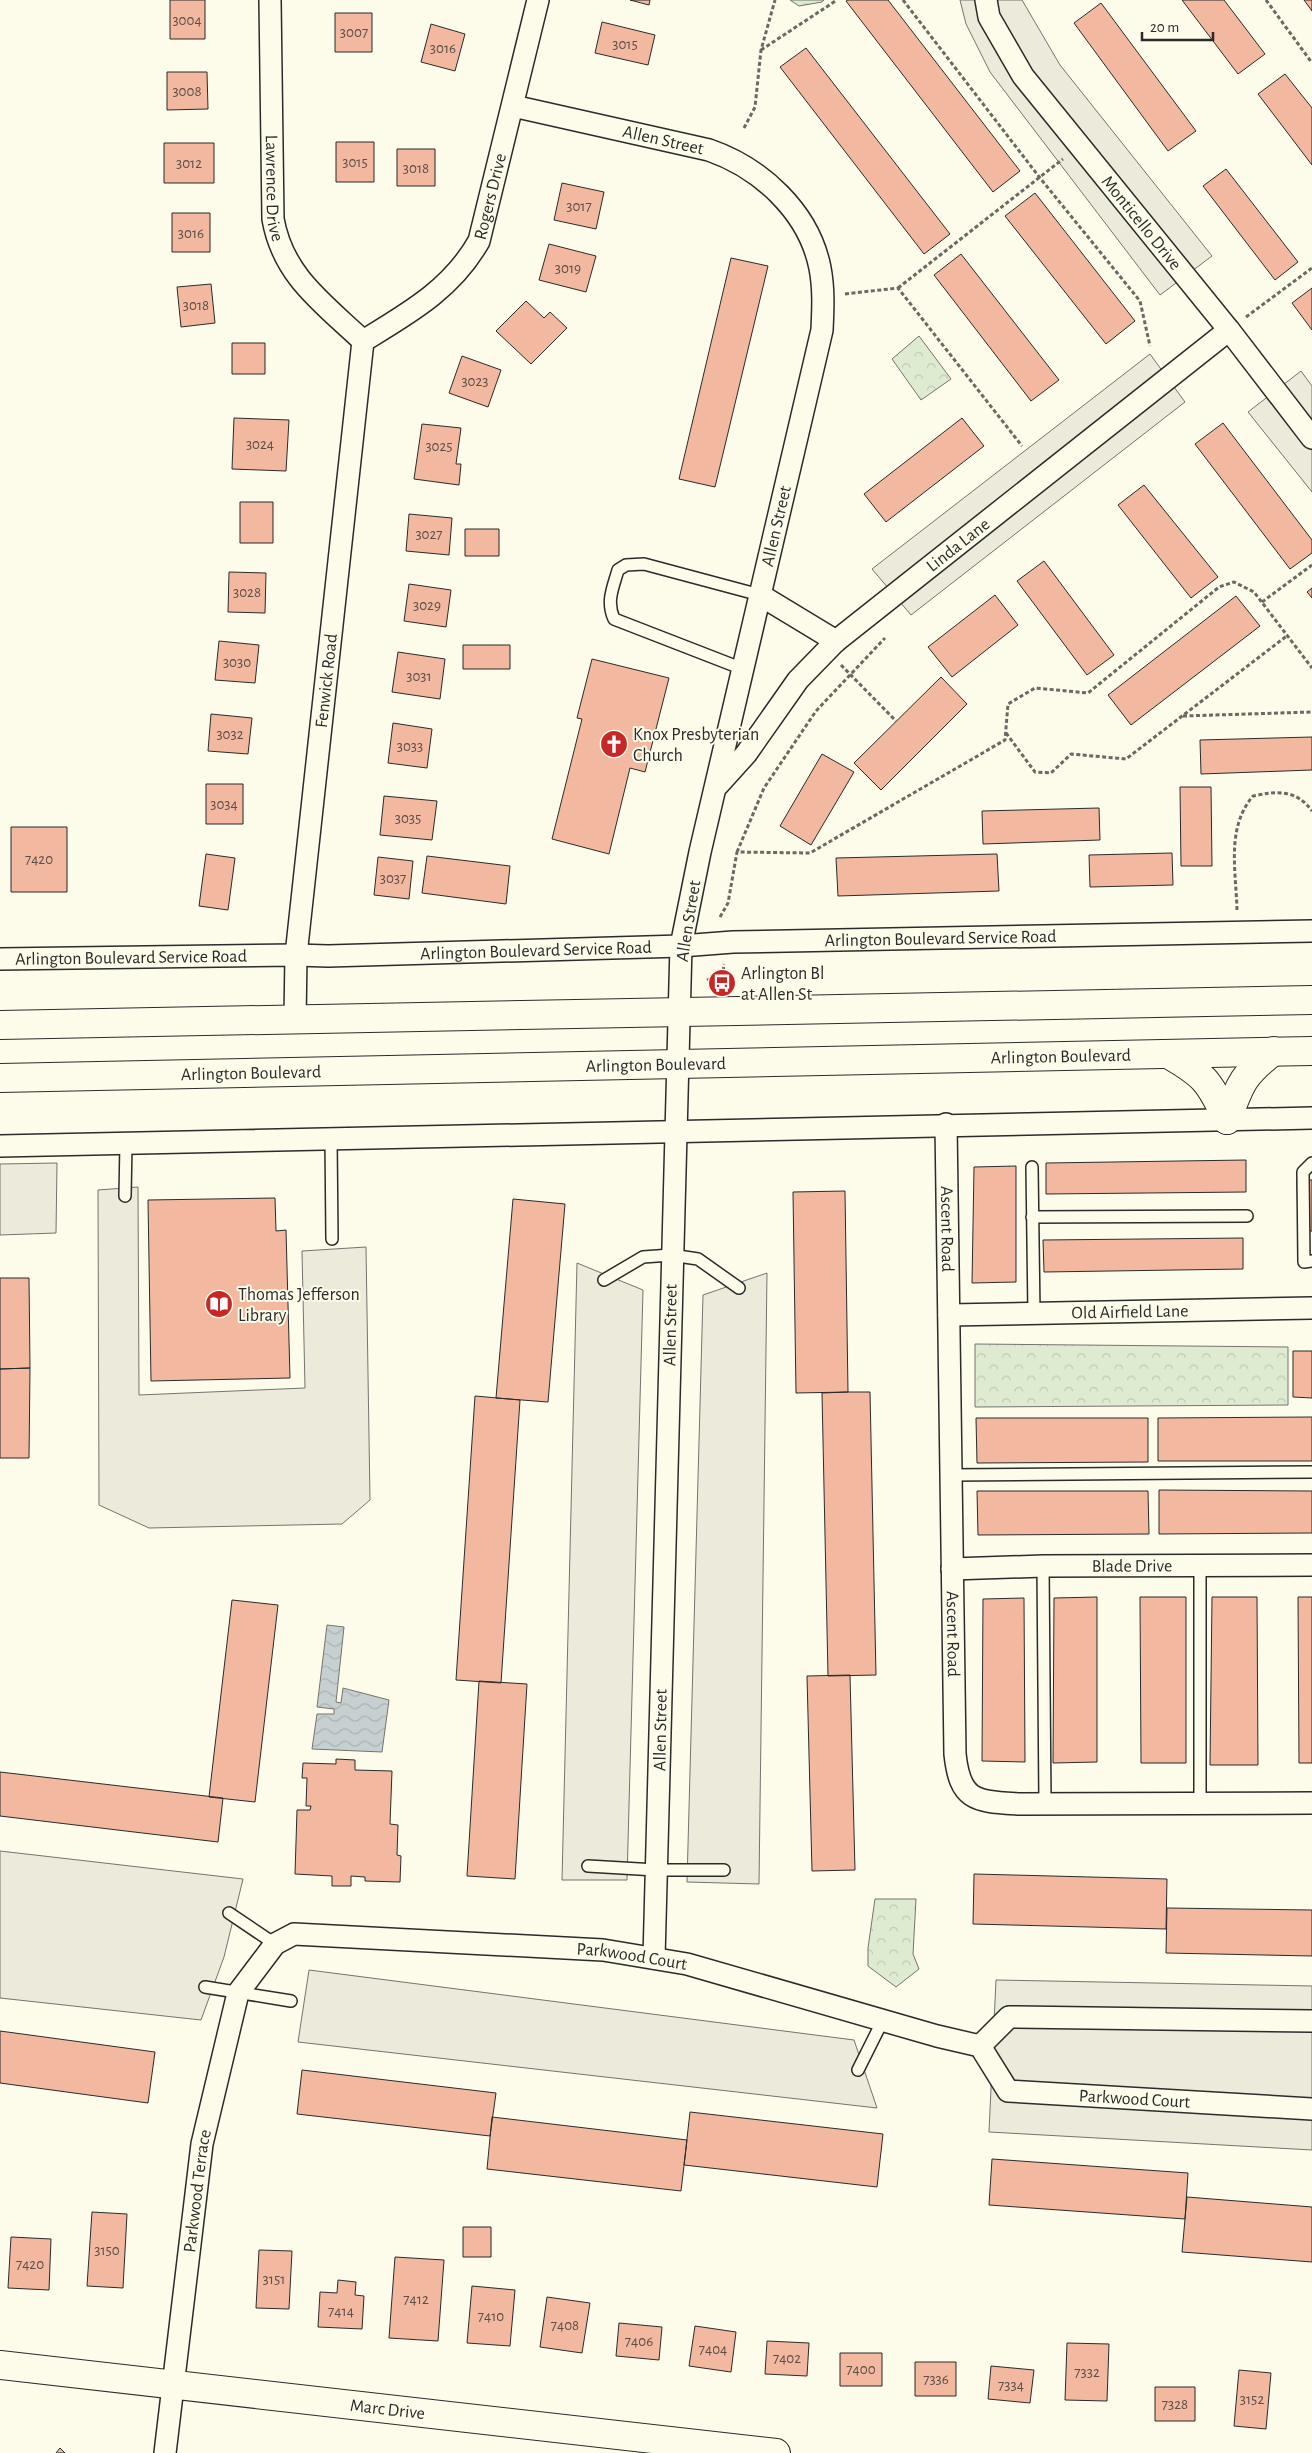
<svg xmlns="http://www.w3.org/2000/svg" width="1312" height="2453" font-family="'Alegreya Sans',sans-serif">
<defs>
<pattern id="forest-crowns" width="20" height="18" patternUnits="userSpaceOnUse" patternTransform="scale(1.25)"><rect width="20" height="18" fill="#deebd1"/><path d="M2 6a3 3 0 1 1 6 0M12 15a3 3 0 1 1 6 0" fill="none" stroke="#bfcab4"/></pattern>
<pattern id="water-waves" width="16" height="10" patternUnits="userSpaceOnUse" patternTransform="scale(1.25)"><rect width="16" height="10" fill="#c7d0d0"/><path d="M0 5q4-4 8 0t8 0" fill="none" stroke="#abb3b3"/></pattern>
</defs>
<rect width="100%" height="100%" fill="#fdfbea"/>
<path fill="url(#forest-crowns)" stroke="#74746e" d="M 790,0 L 824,0 L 822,2 L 799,6 Z
M 919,336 L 951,379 L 921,400 L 892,359 Z
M 975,1344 L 1288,1347 L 1288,1405 L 975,1407 Z
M 875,1899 L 916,1899 L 913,1954 L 919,1969 L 896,1987 L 868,1966 L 868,1948 Z"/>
<path fill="#eceadb" stroke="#74746e" d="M 960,0 L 1022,0 L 1060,65 L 1212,256 L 1160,295 L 990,72 L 966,24 Z
M 1150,354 L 1185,402 L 911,615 L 872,569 Z
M 1301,371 L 1312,386 L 1312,492 L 1248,412 Z
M 57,1163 L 56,1233 L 0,1235 L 0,1164 Z
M 138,1187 L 139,1395 L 305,1388 L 302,1251 L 366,1247 L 370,1500 L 342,1524 L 149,1528 L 99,1505 L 98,1190 Z
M 577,1263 L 643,1290 L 627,1880 L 562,1880 Z
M 767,1273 L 759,1884 L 687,1882 L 703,1295 Z
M 0,1851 L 243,1879 L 224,1957 L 201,2020 L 0,1998 Z
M 309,1970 L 854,2040 L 877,2108 L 298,2042 Z
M 996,1980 L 1312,1986 L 1312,2150 L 989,2132 Z"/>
<path fill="url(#water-waves)" stroke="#74746e" d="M 327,1625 L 344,1627 L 336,1702 L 341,1703 L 343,1688 L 389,1700 L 382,1752 L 312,1749 L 317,1714 L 334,1714 L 334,1709 L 317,1707 Z"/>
<path fill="#f2b8a0" stroke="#2b2b2b" d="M 170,0 L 205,0 L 205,39 L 170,39 Z
M 630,0 L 650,0 L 649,5 Z
M 848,0 L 888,0 L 1020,171 L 993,192 L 846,1 Z
M 1182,0 L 1224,0 L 1265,54 L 1238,74 Z
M 1304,0 L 1312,0 L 1312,11 Z
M 1101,3 L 1196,131 L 1168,151 L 1074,23 Z
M 335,13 L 372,13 L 372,52 L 335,52 Z
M 602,22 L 655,35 L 648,65 L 595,53 Z
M 431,24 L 465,34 L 455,71 L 421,62 Z
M 806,48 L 950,234 L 924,254 L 780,67 Z
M 167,72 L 207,72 L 208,109 L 167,110 Z
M 1285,74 L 1312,108 L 1312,165 L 1258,94 Z
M 336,142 L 374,142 L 374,182 L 336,182 Z
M 164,143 L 214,143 L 214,183 L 164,183 Z
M 397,149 L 435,149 L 435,186 L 397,186 Z
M 1226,169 L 1298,262 L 1275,280 L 1203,186 Z
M 562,183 L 604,192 L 596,229 L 554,220 Z
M 1035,193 L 1135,321 L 1106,344 L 1005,216 Z
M 172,213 L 210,213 L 210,252 L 172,252 Z
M 549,244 L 596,256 L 586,292 L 539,280 Z
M 961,254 L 1059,380 L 1031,401 L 934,275 Z
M 731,258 L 768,266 L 715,487 L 679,479 Z
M 211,284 L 215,323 L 181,327 L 177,287 Z
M 1312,288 L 1312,330 L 1292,303 Z
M 526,301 L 544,318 L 550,312 L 567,328 L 531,364 L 496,331 Z
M 232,343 L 265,343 L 265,374 L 232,374 Z
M 462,356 L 501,370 L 488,407 L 449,393 Z
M 234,418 L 289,420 L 286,471 L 232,469 Z
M 962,418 L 984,446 L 886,522 L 864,494 Z
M 1223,423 L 1312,540 L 1312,553 L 1290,569 L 1195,444 Z
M 422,424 L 461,428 L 456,464 L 461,464 L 459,485 L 414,479 Z
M 1144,485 L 1218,577 L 1191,598 L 1118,505 Z
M 240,502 L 273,502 L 273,543 L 240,543 Z
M 409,514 L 452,518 L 449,555 L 406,551 Z
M 465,529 L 499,529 L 499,556 L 465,556 Z
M 1044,561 L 1114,655 L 1087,675 L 1017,581 Z
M 229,572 L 266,573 L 265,613 L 228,612 Z
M 409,584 L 451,590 L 446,627 L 404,621 Z
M 1312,588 L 1312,598 L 1307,592 Z
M 995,595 L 1018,625 L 952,677 L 928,647 Z
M 1236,596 L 1260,626 L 1131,725 L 1108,695 Z
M 219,641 L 259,645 L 255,683 L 215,680 Z
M 463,645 L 510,645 L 510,669 L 463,669 Z
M 398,652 L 445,659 L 440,699 L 392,692 Z
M 592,659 L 669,678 L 645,772 L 630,768 L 609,854 L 552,839 L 582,719 L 577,718 Z
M 941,677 L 967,704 L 881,790 L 854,763 Z
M 211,714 L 252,718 L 248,754 L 208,751 Z
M 393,723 L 432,729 L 427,768 L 388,763 Z
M 1312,737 L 1312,770 L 1201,774 L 1200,740 Z
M 822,754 L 854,772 L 811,845 L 780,826 Z
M 206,784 L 243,784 L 243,824 L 206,824 Z
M 1180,787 L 1211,787 L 1212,866 L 1181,866 Z
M 384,796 L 437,801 L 432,840 L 380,835 Z
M 1099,808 L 1100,840 L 983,844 L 982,811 Z
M 11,827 L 67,827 L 67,892 L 11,892 Z
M 1172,853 L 1173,885 L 1090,887 L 1089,855 Z
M 206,854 L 235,858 L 228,910 L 199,906 Z
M 997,854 L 999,891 L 838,896 L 836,858 Z
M 427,856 L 510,866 L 506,904 L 422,893 Z
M 378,857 L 413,861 L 409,899 L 374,895 Z
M 1246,1160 L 1246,1192 L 1046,1194 L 1046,1163 Z
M 1016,1166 L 1016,1282 L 972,1283 L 974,1167 Z
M 1297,1180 L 1312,1180 L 1312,1231 L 1298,1232 Z
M 845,1191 L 848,1392 L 796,1393 L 793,1192 Z
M 275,1198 L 276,1231 L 286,1230 L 290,1378 L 151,1381 L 148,1200 Z
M 513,1199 L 565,1204 L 548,1402 L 496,1398 Z
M 1243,1238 L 1243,1269 L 1044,1272 L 1043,1240 Z
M 0,1278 L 29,1278 L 30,1368 L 0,1369 Z
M 1293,1351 L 1312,1351 L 1312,1398 L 1293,1397 Z
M 30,1368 L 29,1458 L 0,1458 L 0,1369 Z
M 848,1392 L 870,1392 L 876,1675 L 828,1676 L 822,1393 Z
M 475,1396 L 520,1400 L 501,1683 L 456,1680 Z
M 1312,1417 L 1312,1461 L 1158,1461 L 1158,1418 Z
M 976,1418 L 1148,1418 L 1148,1462 L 977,1463 Z
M 1159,1490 L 1312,1491 L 1312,1533 L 1159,1534 Z
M 977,1491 L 1148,1491 L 1149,1534 L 978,1535 Z
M 1097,1597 L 1097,1762 L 1053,1763 L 1054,1598 Z
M 1140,1597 L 1186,1597 L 1186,1763 L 1141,1763 Z
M 1212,1597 L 1257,1597 L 1258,1765 L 1210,1765 Z
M 1298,1597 L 1312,1597 L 1312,1763 L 1299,1763 Z
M 1024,1598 L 1025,1762 L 982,1761 L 983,1599 Z
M 232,1600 L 278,1605 L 255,1802 L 209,1797 Z
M 850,1675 L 855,1870 L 812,1871 L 807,1676 Z
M 479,1681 L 527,1684 L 515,1879 L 467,1876 Z
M 336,1759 L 355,1760 L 355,1770 L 392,1771 L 390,1824 L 398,1825 L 397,1855 L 401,1856 L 400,1882 L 365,1881 L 365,1877 L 351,1876 L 351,1886 L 332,1886 L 332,1876 L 295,1874 L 297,1810 L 310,1810 L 311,1806 L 306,1806 L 307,1778 L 302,1778 L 303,1763 L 336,1764 Z
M 0,1772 L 223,1798 L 218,1842 L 0,1816 Z
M 974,1874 L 1167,1879 L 1166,1929 L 973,1924 Z
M 1167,1908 L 1312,1910 L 1312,1956 L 1166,1953 Z
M 0,2031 L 155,2052 L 148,2103 L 0,2083 Z
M 302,2070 L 496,2093 L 490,2136 L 297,2114 Z
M 690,2112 L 883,2134 L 877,2187 L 684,2165 Z
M 492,2117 L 687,2140 L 681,2191 L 487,2169 Z
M 992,2159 L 1188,2173 L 1185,2219 L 989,2205 Z
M 1187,2197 L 1312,2207 L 1312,2262 L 1182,2252 Z
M 92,2212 L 127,2214 L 123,2288 L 87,2286 Z
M 463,2227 L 491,2227 L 491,2257 L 463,2257 Z
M 11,2237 L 51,2239 L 49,2290 L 8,2288 Z
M 259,2250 L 292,2251 L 289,2309 L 256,2308 Z
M 395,2257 L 444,2260 L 438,2341 L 389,2338 Z
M 338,2280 L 356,2282 L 355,2295 L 364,2296 L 362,2329 L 318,2327 L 320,2292 L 337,2293 Z
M 472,2286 L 515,2290 L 510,2346 L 467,2343 Z
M 547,2297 L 590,2303 L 582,2353 L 540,2347 Z
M 619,2323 L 662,2327 L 659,2360 L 616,2356 Z
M 695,2326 L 736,2332 L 731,2372 L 689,2366 Z
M 767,2341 L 809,2343 L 807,2376 L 765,2374 Z
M 1067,2343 L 1109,2344 L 1107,2401 L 1065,2400 Z
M 840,2353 L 882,2353 L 882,2386 L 840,2386 Z
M 915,2362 L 956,2362 L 956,2396 L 915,2396 Z
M 991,2366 L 1034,2370 L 1030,2403 L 988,2399 Z
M 1239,2370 L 1271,2373 L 1266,2429 L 1234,2426 Z
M 1155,2387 L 1195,2387 L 1195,2421 L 1155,2421 Z
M 60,2448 L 65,2453 L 56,2453 Z"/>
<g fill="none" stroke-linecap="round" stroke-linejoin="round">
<g stroke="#2b2b2b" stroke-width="14">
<path id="service" d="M 743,669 L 614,619 C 606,601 613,588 618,570 L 626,565 L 644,564 L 760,595
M 331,1139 L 332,1239
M 1312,1163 L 1303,1172 L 1304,1262 L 1312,1261
M 1032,1167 L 1034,1314
M 125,1196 L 126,1143
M 1032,1217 L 1247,1216
M 604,1280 L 643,1257 L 671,1255 L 698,1259 L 739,1288
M 951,1475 L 1312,1472
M 1043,1566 L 1045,1804
M 1200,1803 L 1200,1566
M 588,1866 L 656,1870 L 724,1870
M 229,1913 L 275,1944
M 205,1987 L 291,2001
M 858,2070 L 883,2020"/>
</g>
<g stroke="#2b2b2b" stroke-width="24">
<g id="minor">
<path id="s1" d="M 270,0 L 273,219 C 283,276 323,303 363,341"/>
<path id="s2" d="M 986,0 L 989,17 L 1023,76 L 1229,330 L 1312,438"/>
<path id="s3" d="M 513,106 L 709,150 C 761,168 809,212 820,268 C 824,289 823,309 822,330 L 700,852 L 681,946 L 654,1958"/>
<path id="s4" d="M 363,341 C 409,313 452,289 479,241 L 538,0"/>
<path d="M 760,595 L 836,641"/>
<path id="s5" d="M 718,785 L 746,754 L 798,680 L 836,641 L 1229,330"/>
<path id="s6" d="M 0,959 L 296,955 L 328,956 L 681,946 L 733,942 L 1312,931"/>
<path id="s7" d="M 295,1020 L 296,955 L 363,341"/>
<path id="s8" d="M 946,1124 L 955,1754 C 960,1801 975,1801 1018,1804 L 1312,1803"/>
<path d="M 0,1146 L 1312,1118"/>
<path id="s9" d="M 949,1315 L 1312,1308"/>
<path id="s10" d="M 952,1569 L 1043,1566 L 1312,1565"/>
<path d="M 980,2046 L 1009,2017 L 1312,2021"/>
<path id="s11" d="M 165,2453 L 202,2144 L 238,1993 L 275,1944 L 294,1934 L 603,1950 L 687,1964 L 937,2036 L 980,2046 L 1008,2091 L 1312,2109"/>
</g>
</g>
<g stroke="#2b2b2b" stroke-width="30">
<g id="tertiary">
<path id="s12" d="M 0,2365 L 776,2453"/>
</g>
</g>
<g stroke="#2b2b2b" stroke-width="30">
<g id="trunk">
<path d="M 0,1025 L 1312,1000"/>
<path d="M 1168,1054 C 1203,1074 1210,1081 1227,1120"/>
<path id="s13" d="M 0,1078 L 1312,1051"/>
<path d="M 1227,1120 C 1240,1084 1243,1074 1274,1051"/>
</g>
</g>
<path stroke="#6a6964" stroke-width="3" stroke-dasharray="4 2.5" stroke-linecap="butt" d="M 903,0 L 1040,178 L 1140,301 L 1150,346
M 1266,0 L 1312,63
M 761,50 L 837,0
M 744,128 L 755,107 L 761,50 L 775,0
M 898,288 L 1063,159
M 845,294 L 898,288 L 1022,446
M 1246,317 L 1312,268
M 1262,602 L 1312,565
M 841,665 L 896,721
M 1183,716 L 1312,712
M 1006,733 L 1035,772 L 1051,773 L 1071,754 L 1126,759 L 1288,635
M 737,852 L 764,788 L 816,711 L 885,638
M 1237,910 C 1236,870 1226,828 1253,796 C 1277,791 1296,789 1312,811
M 720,917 L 728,903 L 737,852 L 810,853 L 1005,740 L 1008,704 L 1035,688 L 1088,693 L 1219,587 L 1234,582 L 1254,592 L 1312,668
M 707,980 L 723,973 L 724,964"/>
<use href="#service" stroke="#fdfbea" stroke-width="11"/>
<use href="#minor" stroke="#fdfbea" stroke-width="21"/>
<use href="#tertiary" stroke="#fdfbea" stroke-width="28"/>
<use href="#trunk" stroke="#fdfbea" stroke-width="28"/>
</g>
<defs>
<g id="church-disc" transform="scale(1.4375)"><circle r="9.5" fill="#c62828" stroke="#fdfbea"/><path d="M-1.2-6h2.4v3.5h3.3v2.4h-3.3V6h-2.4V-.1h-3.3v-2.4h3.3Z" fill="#fff"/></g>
<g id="bus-disc" transform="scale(1.4375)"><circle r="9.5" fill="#c62828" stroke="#fdfbea"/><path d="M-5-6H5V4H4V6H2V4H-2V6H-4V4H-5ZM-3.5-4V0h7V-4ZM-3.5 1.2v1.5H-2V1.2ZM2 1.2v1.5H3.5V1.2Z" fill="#fff"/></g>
<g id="library-disc" transform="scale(1.4375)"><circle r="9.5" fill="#c62828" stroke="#fdfbea"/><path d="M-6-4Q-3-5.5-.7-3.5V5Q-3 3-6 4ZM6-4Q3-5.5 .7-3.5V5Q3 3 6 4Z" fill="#fff"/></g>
</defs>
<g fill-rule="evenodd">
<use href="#church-disc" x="614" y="744"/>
<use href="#bus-disc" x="722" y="983"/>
<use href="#library-disc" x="219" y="1304"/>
</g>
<g text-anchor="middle" stroke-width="4" stroke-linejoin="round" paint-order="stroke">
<g font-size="15" fill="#5d4e48">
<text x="187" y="25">3004</text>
<text x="354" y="37">3007</text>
<text x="625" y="49">3015</text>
<text x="443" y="53">3016</text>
<text x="187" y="96">3008</text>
<text x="355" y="167">3015</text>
<text x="189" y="168">3012</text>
<text x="416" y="173">3018</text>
<text x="579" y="211">3017</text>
<text x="191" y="238">3016</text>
<text x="568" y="273">3019</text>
<text x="196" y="310">3018</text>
<text x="475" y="386">3023</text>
<text x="260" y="449">3024</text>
<text x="439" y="451">3025</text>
<text x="429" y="539">3027</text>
<text x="247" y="597">3028</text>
<text x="427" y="610">3029</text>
<text x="237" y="667">3030</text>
<text x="419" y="681">3031</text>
<text x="230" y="739">3032</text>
<text x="410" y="751">3033</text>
<text x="224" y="809">3034</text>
<text x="408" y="823">3035</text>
<text x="39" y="864">7420</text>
<text x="393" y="883">3037</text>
<text x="107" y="2255">3150</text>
<text x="30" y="2269">7420</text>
<text x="274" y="2284">3151</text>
<text x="416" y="2304">7412</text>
<text x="341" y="2316">7414</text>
<text x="491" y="2321">7410</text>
<text x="565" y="2330">7408</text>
<text x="639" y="2346">7406</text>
<text x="713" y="2354">7404</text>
<text x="787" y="2363">7402</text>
<text x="861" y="2374">7400</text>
<text x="1087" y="2377">7332</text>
<text x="936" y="2384">7336</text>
<text x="1011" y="2390">7334</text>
<text x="1252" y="2404">3152</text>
<text x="1175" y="2409">7328</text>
</g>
<g font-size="18" fill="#2b2b2b" stroke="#fdfbea">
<text dy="6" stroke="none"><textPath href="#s3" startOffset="154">Allen Street</textPath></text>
<text dy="6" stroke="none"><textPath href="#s1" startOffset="188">Lawrence Drive</textPath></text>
<text dy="6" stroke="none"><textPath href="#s4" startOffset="201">Rogers Drive</textPath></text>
<text dy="6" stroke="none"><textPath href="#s2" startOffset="274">Monticello Drive</textPath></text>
<text transform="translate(776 526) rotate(-77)" y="6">Allen Street</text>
<text dy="6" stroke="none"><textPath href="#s5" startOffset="342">Linda Lane</textPath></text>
<text dy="6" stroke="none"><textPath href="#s7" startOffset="341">Fenwick Road</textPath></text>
<text transform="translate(688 921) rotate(-81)" y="6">Allen Street</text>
<text dy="6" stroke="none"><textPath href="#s6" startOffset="941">Arlington Boulevard Service Road</textPath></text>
<text dy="6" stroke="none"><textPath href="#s6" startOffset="536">Arlington Boulevard Service Road</textPath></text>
<text dy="6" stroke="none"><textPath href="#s6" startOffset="131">Arlington Boulevard Service Road</textPath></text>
<text dy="6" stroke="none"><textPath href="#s13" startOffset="1061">Arlington Boulevard</textPath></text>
<text dy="6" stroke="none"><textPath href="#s13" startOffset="656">Arlington Boulevard</textPath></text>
<text dy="6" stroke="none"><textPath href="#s13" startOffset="251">Arlington Boulevard</textPath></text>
<text dy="6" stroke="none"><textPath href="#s8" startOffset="105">Ascent Road</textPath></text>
<text dy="6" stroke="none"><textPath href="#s9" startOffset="181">Old Airfield Lane</textPath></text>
<text transform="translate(670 1325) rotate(-89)" y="6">Allen Street</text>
<text dy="6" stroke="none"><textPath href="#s10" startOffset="180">Blade Drive</textPath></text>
<text dy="6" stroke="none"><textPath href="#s8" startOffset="510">Ascent Road</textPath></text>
<text transform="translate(660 1730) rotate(-89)" y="6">Allen Street</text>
<text dy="6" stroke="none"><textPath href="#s11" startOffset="888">Parkwood Court</textPath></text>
<text dy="6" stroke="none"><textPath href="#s11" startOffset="1428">Parkwood Court</textPath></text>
<text dy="6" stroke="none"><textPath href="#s11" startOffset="264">Parkwood Terrace</textPath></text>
<text dy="6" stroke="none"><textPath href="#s12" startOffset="390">Marc Drive</textPath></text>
</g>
<g font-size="18" fill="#2b2b2b" stroke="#fdfbea" text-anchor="start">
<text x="633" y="740">Knox Presbyterian<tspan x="633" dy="21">Church</tspan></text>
<text x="741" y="979">Arlington Bl<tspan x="741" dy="21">at Allen St</tspan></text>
<text x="238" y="1300">Thomas Jefferson<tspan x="238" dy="21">Library</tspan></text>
</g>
</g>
<path d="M1142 32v8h71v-8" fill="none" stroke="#2b2b2b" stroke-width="2.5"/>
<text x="1150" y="32" font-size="15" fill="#2b2b2b" stroke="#fdfbea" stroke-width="4" paint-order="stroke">20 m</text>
</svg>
